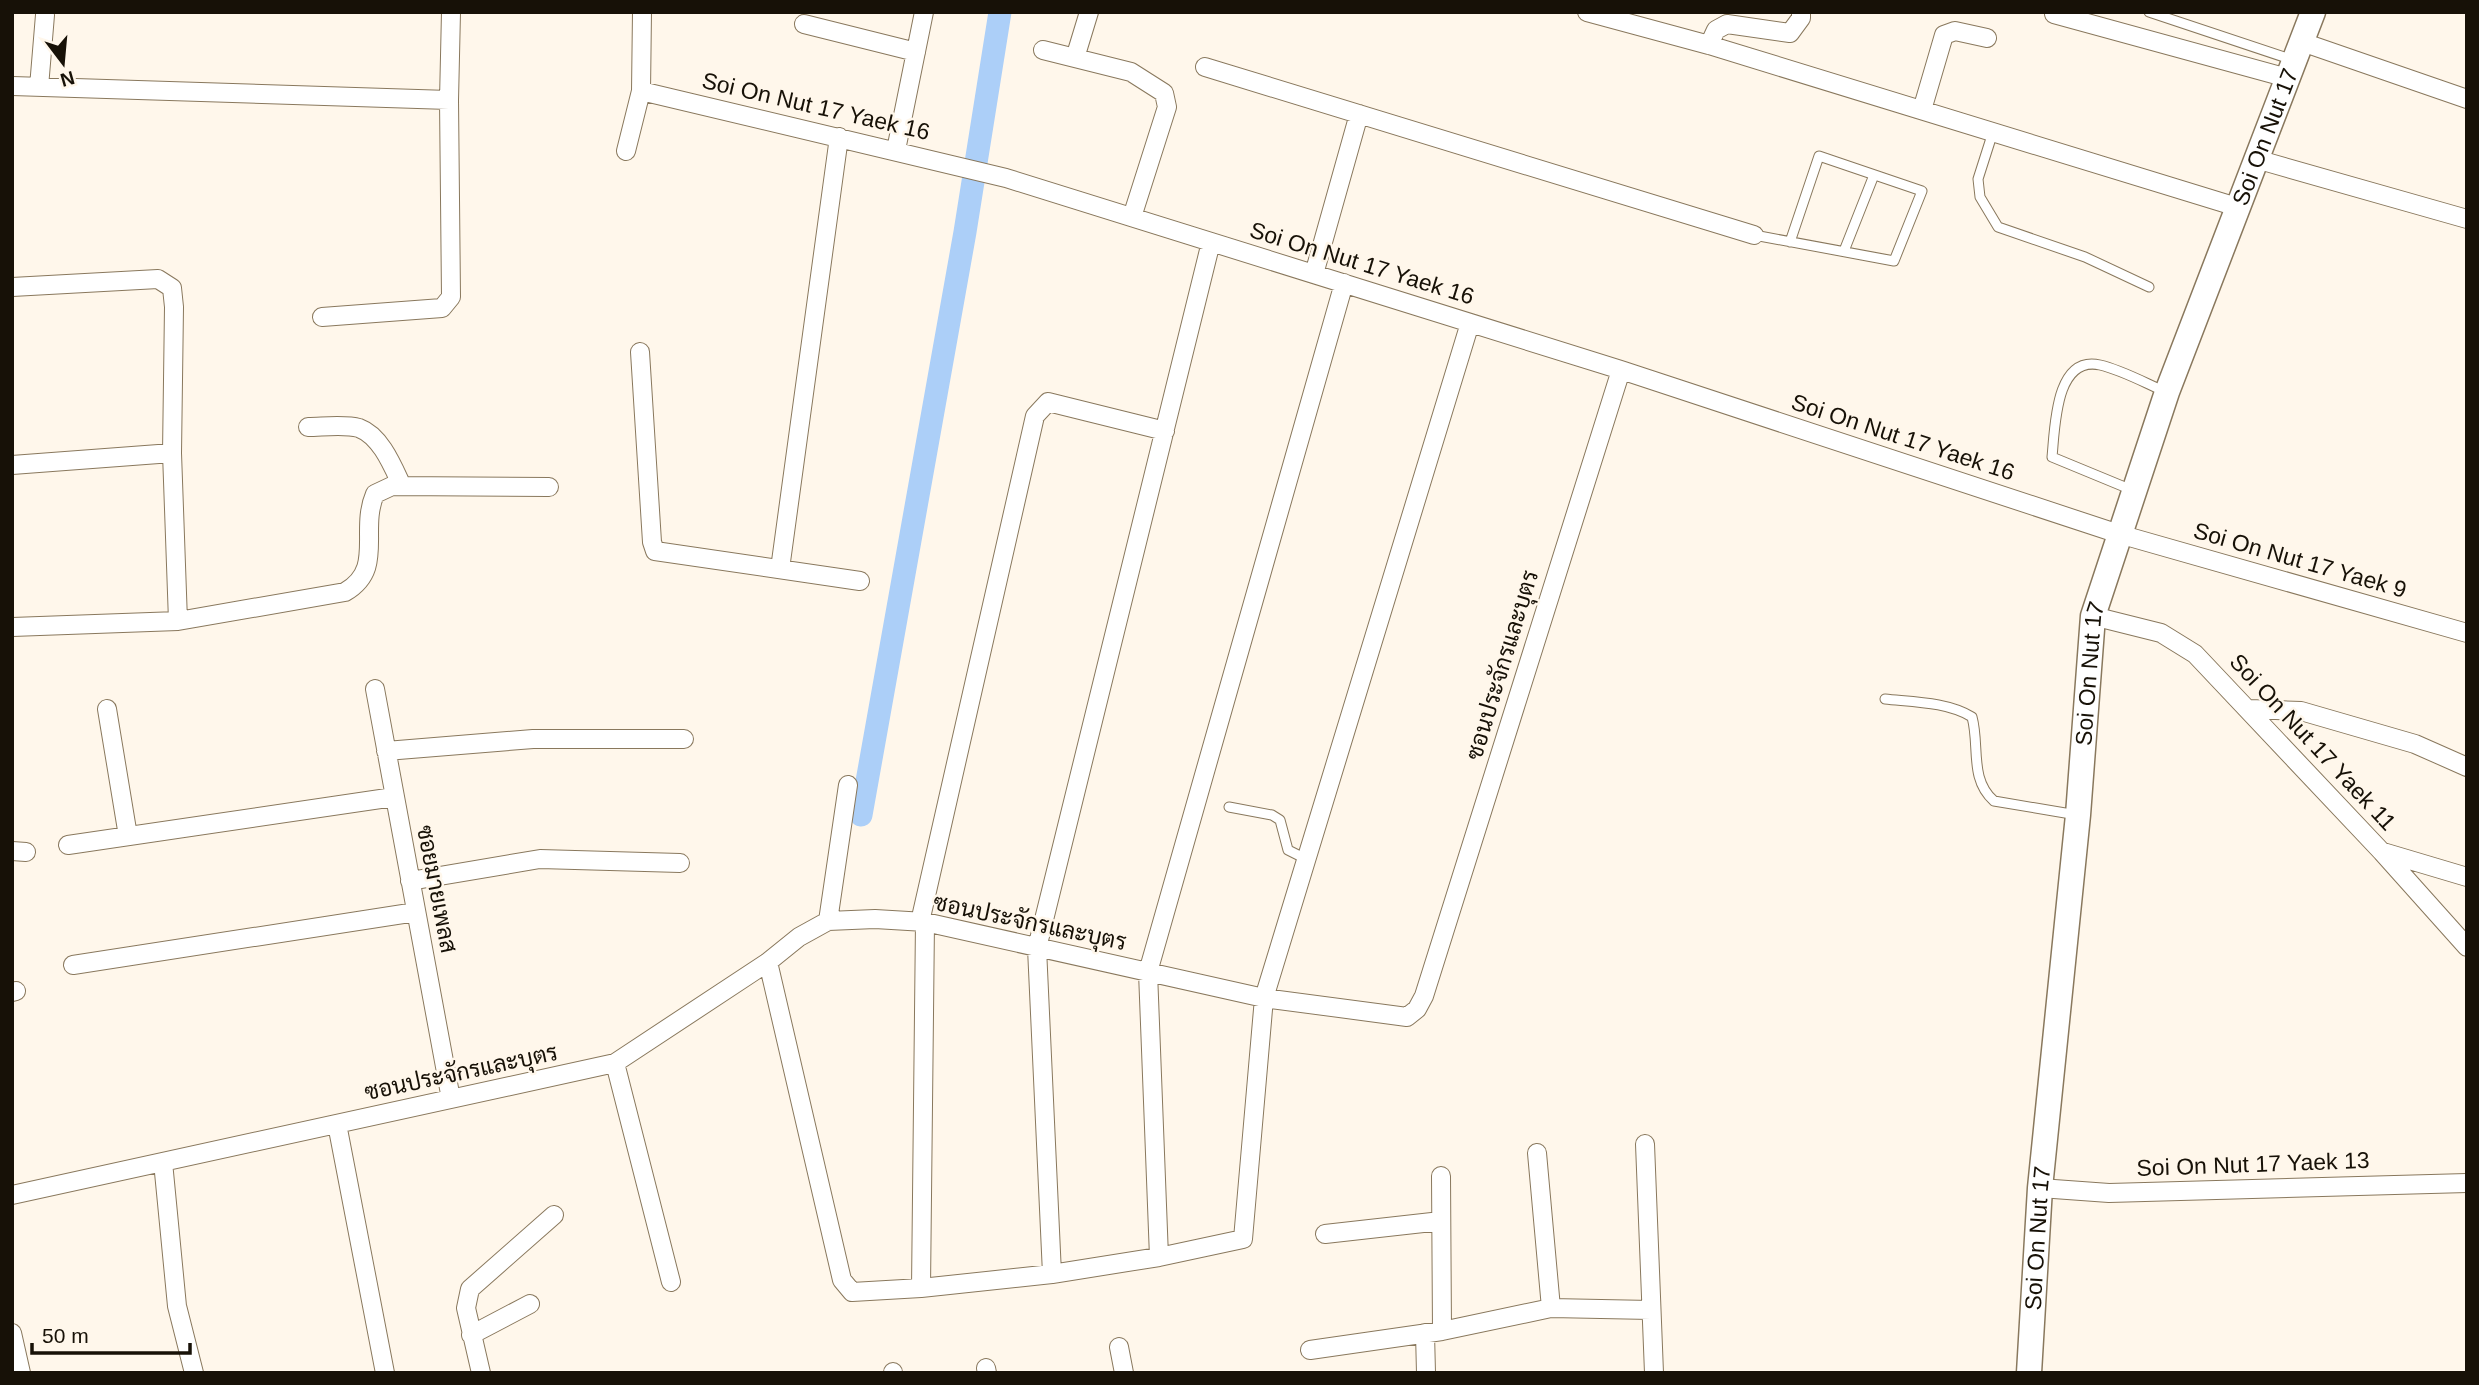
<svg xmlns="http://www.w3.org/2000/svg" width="2479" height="1385" font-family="Arial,Sarabun,sans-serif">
<rect width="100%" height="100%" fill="#fff7eb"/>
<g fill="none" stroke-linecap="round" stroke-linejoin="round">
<path stroke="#accff8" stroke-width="23" d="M 861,815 L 965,232 L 1000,12"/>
<g stroke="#89785d" stroke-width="11">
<path id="lane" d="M 2149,12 L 2293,60
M 1993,132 L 1978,179 L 1980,197 L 1998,227 L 2085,257 L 2149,287
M 1754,235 L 1894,261 L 1922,191 L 1819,156 L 1790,242
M 1844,251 L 1874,175
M 2132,490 L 2052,457 C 2055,428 2055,355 2100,365 C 2122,370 2145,383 2166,392
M 1885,699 C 1913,702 1948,702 1972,717 C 1980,746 1969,779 1994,801 L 2077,815
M 1229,807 L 1272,815 L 1280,820 L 1288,850 L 1306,859"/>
</g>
<g stroke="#89785d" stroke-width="20">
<path id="street" d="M 1587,12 L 1709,45 L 2237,207
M 2054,14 L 2288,78
M 804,24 L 916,52
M 2302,42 L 2467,99
M 1709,45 L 1716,30 L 1727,24 L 1790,33 L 1801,18 L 1801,12
M 1043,50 L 1131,72 L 1164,93 L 1167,107 L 1132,217
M 1075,58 L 1089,12
M 1205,67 L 1754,235
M 12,86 L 449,100
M 39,87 L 45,15
M 641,91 L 642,12
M 1922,110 L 1944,35 L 1955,31 L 1987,38
M 896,150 L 924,12
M 626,151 L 641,91 L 1006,178 L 1621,370 L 2119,534 L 2467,633
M 2256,159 L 2467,219
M 1314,274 L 1359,114
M 12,287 L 158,279 L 172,288 L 174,307 L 172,453 L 178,621
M 322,317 L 442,308 L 451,297 L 449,100 L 451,12
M 640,352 L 652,542 L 655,551 L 860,581
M 308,427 C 322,427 345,424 359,428 C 381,436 393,467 402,486
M 12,465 L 172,453
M 780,569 L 839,137
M 2093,616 L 2161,633 L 2195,654 L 2382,852 L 2467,947
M 12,627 L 178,621 L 345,592 C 385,569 359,531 375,494 L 392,486 L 549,487
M 375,689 L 451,1099
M 107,709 L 128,836
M 2250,709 L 2301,711 L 2415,744 L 2467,767
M 386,751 L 533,739 L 684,739
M 68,845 L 394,797
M 12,851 L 26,852
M 2383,852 L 2467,877
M 410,881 L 540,859 L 680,863
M 828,921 L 848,785
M 920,922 L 1035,416 L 1048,402 L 1165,431
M 768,962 L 842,1280 L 852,1292 L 921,1288 L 1052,1274 L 1159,1257 L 1243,1239 L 1264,998 L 1470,323
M 73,965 L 416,912
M 12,992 L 16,991
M 615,1063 L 671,1282
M 337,1124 L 385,1373
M 1645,1144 L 1654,1373
M 1537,1153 L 1551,1308
M 163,1162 L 177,1306 L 194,1373
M 1441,1176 L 1442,1331
M 2040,1188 L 2109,1193 L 2467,1183
M 12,1195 L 615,1063 L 768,962 L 799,937 L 828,921 L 875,919 L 925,922 L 1264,998 L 1407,1017 L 1417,1009 L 1424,996 L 1621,370
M 1325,1234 L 1441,1221
M 1159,1257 L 1148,972 L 1344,283
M 1052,1274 L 1037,948 L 1211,242
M 921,1288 L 925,922
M 12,1333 L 21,1373
M 1425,1333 L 1426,1373
M 471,1335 L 530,1304
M 1119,1347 L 1124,1373
M 1310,1350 L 1442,1331 L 1551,1308 L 1651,1310
M 986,1368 L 987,1373
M 893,1372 L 893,1373
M 481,1373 L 466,1308 L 470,1289 L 554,1215"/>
</g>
<g stroke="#89785d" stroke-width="27">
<g id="secondary">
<path id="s1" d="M 2029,1373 L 2040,1188 L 2078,815 L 2093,616 L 2167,392 L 2313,12"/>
</g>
</g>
<use href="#lane" stroke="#fff" stroke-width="9"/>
<use href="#street" stroke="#fff" stroke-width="18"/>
<use href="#secondary" stroke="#fff" stroke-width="24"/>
</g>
<g text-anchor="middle" stroke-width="5" stroke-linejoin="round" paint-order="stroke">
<g font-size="23" fill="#171107" stroke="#fff7eb">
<text transform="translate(816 106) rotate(13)" y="8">Soi On Nut 17 Yaek 16</text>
<text dy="8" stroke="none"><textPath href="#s1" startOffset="1269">Soi On Nut 17</textPath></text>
<text transform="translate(1362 263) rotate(17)" y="8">Soi On Nut 17 Yaek 16</text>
<text transform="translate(1903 437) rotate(18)" y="8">Soi On Nut 17 Yaek 16</text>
<text transform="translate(2300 560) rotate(16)" y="8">Soi On Nut 17 Yaek 9</text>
<text transform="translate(1502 665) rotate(-73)" y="8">ซอนประจักรและบุตร</text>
<text dy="8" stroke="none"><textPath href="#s1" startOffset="702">Soi On Nut 17</textPath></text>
<text transform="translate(2313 742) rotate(47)" y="8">Soi On Nut 17 Yaek 11</text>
<text transform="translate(437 889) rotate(79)" y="8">ซอยมายเพลส</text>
<text transform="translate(1030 922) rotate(12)" y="8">ซอนประจักรและบุตร</text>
<text transform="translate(461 1072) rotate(-12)" y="8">ซอนประจักรและบุตร</text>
<text transform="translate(2253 1164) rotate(-2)" y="8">Soi On Nut 17 Yaek 13</text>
<text dy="8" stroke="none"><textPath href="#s1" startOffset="135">Soi On Nut 17</textPath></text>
</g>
</g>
<rect width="2479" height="1385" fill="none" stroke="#171107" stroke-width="28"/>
<g transform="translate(63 63) rotate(164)" stroke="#fff7eb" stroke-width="5" paint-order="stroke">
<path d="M0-5L12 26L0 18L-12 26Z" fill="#171107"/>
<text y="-10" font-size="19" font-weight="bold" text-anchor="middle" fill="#171107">N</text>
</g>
<path d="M32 1343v10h158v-10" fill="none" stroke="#171107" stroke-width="3.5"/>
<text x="42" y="1343" font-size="21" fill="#171107" stroke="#fff7eb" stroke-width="5" paint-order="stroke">50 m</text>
</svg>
